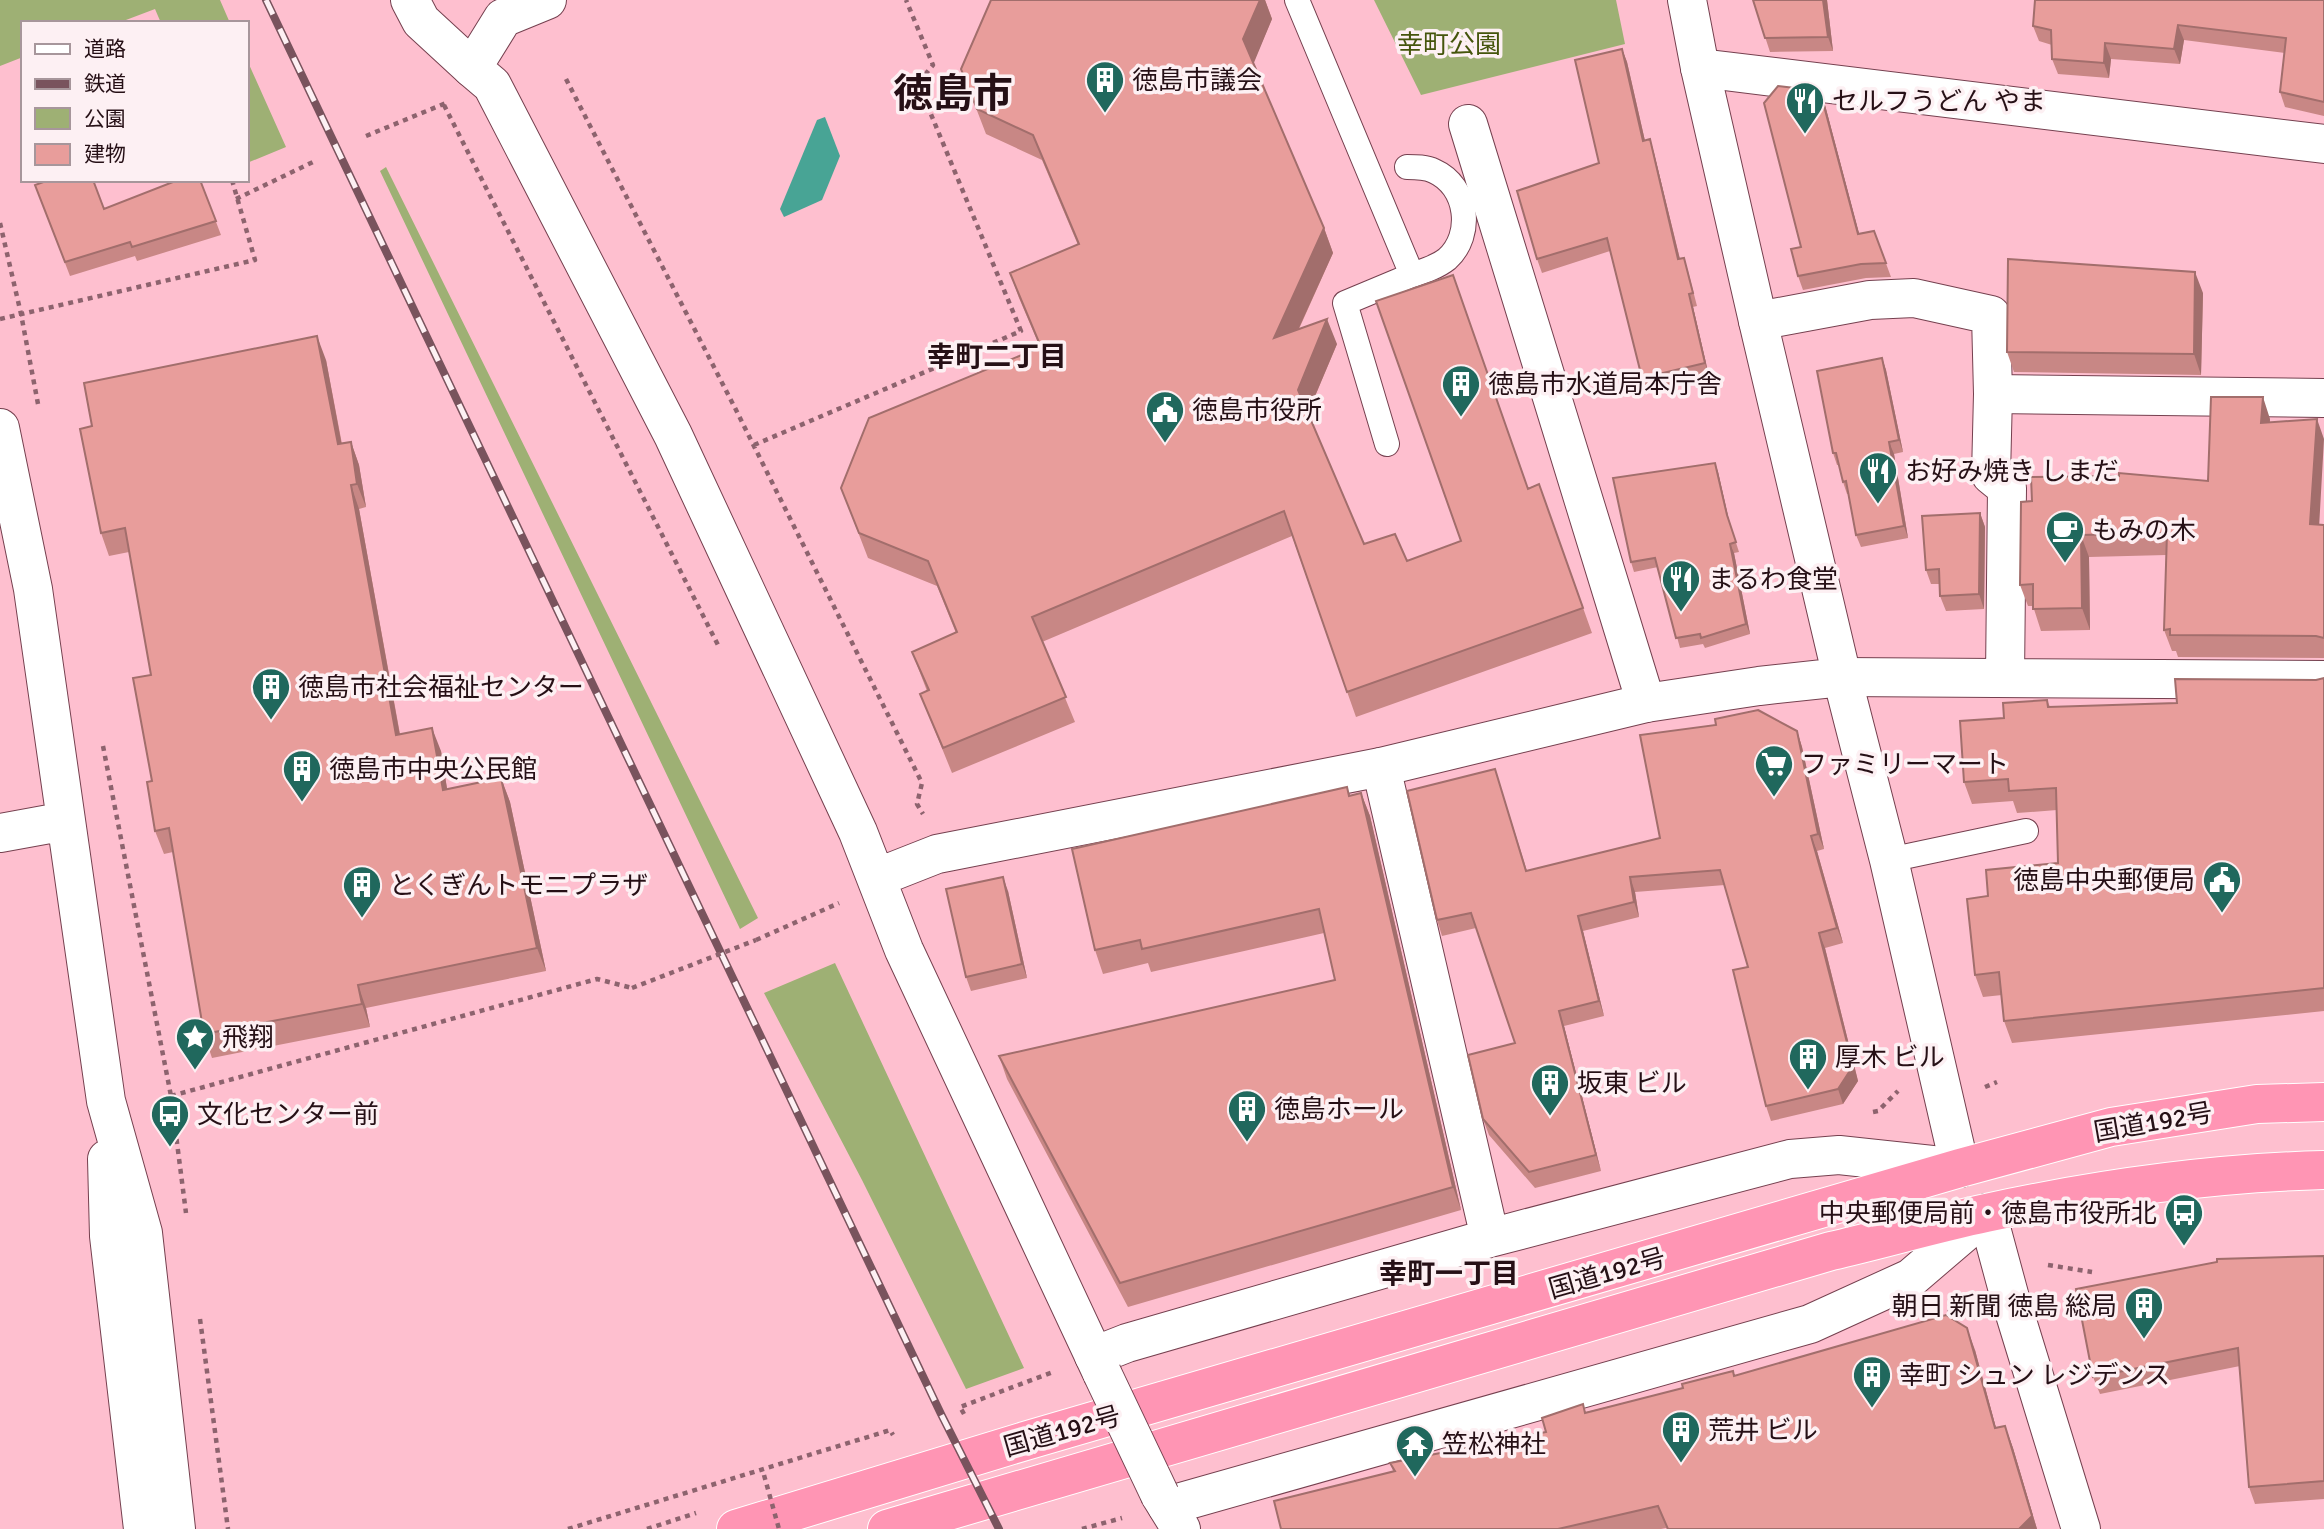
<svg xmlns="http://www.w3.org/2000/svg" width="2324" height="1529" font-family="Signika,'Noto Sans JP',sans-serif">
<rect width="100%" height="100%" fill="#febfcf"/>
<path fill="#9eb074" d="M 0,0 L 220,0 L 230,23 L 161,23 L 155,9 L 118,23 L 23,23 L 23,57 L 0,66 Z
M 1374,0 L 1616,0 L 1625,44 L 1421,95 Z
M 247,60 L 286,147 L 247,163 Z
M 386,167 L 758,918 L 740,929 L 380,171 Z
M 835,963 L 1024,1368 L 966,1389 L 862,1180 L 764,993 Z"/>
<path fill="#48a495" d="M 825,117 L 840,156 L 822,200 L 784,217 L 780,209 L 817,120 Z"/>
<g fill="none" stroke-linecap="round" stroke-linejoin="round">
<g stroke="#75404f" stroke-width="26">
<path id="lane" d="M 1297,0 L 1412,275 L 1345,303 L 1387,444
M 1407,167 C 1416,167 1426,167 1434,171 C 1468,186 1474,235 1447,259 C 1437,267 1424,271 1412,275
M 1889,860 L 2026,831"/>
</g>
<g stroke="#75404f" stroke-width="40">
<path id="street" d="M 410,0 L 421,21 L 472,68
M 1700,68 L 2324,144
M 1468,124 L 1646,703
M 1758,321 L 1870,300 L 1914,298 L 1991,315 L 1993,394 L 2324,398
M 1993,394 L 1991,475 L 2007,488 L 2005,678
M 1842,677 L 2324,680
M 1381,767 L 1490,1238
M 1094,1356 L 1127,1343 L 1490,1238 L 1790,1159 L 1839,1155 L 1960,1168
M 1167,1506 L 1810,1324 L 1911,1278 L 1987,1213"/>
</g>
<g stroke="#75404f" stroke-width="40">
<path id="secondary" d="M 547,0 L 503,18 L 472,68 L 492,85 L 673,435 L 858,832 L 904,950 L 1102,1373
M 1687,0 L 1700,68 L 1758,321 L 1842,677 L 1889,860 L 1960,1168
M 0,428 L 33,589 L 106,1101 L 143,1233 L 176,1529
M 0,833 L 66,821
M 876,878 L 937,854 L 1381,767 L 1646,703 L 1759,686 L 1842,677
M 107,1159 L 109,1236 L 143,1529
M 1987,1213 L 2010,1298 L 2081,1529
M 1160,1495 L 1181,1529"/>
</g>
<g stroke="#fff" stroke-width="40">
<path id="highway" d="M 736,1529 L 1025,1441 L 1960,1168 L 2111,1127 L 2257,1104 L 2324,1102
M 887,1529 L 1831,1251 C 1883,1239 1934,1224 1986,1213 C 2097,1189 2211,1173 2324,1170"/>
</g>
<path stroke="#8d636e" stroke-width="4.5" stroke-dasharray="5 5" stroke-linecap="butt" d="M 566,79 L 735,408 L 922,783 L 917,804 L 923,814
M 444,105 L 720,649
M 366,136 L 446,103
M 236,199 L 315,161
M 0,223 L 21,314 L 38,404
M 0,319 L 255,260 L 232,180
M 754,445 L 1021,331 L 918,83 L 933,65 L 906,0
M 103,746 L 171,1096 L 186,1213
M 756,940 L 839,903
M 1985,1087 L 1997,1082
M 171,1096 L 597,979 L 632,988
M 1873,1112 L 1878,1111 L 1898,1091
M 2048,1265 L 2092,1272
M 1938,1314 L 1965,1309
M 200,1319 L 228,1529
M 964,1414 L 960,1407 L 1053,1372
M 568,1529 L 884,1432 L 890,1430 L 893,1435
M 647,1529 L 696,1513
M 1082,1529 L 1122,1518"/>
<use href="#lane" stroke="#fff" stroke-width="24"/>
<use href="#street" stroke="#fff" stroke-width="38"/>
<use href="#secondary" stroke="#fff" stroke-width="38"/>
<use href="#highway" stroke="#ff95b4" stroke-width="38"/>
<g stroke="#79535d" stroke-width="8">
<path id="rail" d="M 266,0 L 941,1414 L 999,1529"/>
</g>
<use href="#rail" stroke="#fdf0f3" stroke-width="5" stroke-dasharray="16" stroke-linecap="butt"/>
<g stroke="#75404f" stroke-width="40" stroke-linecap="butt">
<path id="secondary-bridge" d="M 1102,1373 L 1160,1495"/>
</g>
<path stroke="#8d636e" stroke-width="4.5" stroke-dasharray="5 5" stroke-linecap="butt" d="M 632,988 L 756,940
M 764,1475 L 779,1529"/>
<use href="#secondary-bridge" stroke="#fff" stroke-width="38"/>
</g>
<path fill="#c88785" d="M 991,0 L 1265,0 L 1272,19 L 1253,63 L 1324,228 L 1333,253 L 1299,329 L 1337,344 L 1308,413 L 1364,544 L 1407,561 L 1461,541 L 1528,488 L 1539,484 L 1592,633 L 1356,717 L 1292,536 L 1042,642 L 1075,722 L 952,773 L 920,694 L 927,691 L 912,652 L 956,633 L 937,586 L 868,558 L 841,488 L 1040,347 L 1019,298 L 1010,273 L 1078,245 L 1042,160 L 986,134 L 961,69 Z
M 1753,0 L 1827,0 L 1833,51 L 1770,52 Z
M 2324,0 L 2324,116 L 2285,107 L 2280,92 L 2285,53 L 2184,40 L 2180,64 L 2111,59 L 2109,78 L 2058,74 L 2052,59 L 2052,45 L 2039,41 L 2033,26 Z
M 1622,49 L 1627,62 L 1645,141 L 1650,139 L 1654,153 L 1680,259 L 1684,258 L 1688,271 L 1697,306 L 1693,307 L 1709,376 L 1647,391 L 1642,378 L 1610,251 L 1542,273 L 1537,259 L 1599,163 Z
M 1825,105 L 1859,234 L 1874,231 L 1891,277 L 1866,278 L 1803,290 L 1798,276 L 1801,247 Z
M 200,180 L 221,235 L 137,261 L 135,256 L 70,276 L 35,185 L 104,209 Z
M 2203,293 L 2201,375 L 2014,372 L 2007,352 Z
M 1882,358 L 1886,370 L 1903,452 L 1894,454 L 1908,538 L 1861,547 L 1856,535 L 1848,494 L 1847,494 L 1843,482 L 1839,465 L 1837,465 L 1833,453 Z
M 326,360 L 342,444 L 351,442 L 359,465 L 366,507 L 359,509 L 400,734 L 441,751 L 447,789 L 501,778 L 510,802 L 546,971 L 366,1008 L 370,1027 L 212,1058 L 204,1034 L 173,852 L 164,854 L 155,831 L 152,781 L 151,675 L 129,552 L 109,556 L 101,533 L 92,426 Z
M 2270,419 L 2270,422 L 2319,525 L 2324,525 L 2324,658 L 2178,657 L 2176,651 L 2172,651 L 2164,630 L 2166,555 L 2089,557 L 2090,630 L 2041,631 L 2033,606 L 2028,606 L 2020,585 L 2021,502 L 2208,481 Z
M 1715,463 L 1718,472 L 1730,525 L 1739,552 L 1734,553 L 1750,634 L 1705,648 L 1703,644 L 1680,648 L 1658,567 L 1634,572 L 1631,562 Z
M 1980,513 L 1985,527 L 1984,609 L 1946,611 L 1940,596 L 1940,584 L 1931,584 L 1926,570 Z
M 2324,678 L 2324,1011 L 2012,1043 L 2004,1021 L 2002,995 L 1983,997 L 1975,975 L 1988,896 L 2058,863 L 2057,810 L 2017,813 L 2013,801 L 1972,804 L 1964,782 L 2004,718 L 2047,700 L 2050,707 L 2177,703 L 2316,680 Z
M 1797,731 L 1802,747 L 1824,849 L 1817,851 L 1843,943 L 1825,948 L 1858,1081 L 1843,1104 L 1771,1121 L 1766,1106 L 1748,967 L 1725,885 L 1635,892 L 1639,917 L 1583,931 L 1604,1016 L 1564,1026 L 1601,1171 L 1535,1188 L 1489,1135 L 1483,1119 L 1515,1043 L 1476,928 L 1442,936 L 1437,920 L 1500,785 L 1527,871 L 1660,838 Z
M 1347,787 L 1350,796 L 1361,793 L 1370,816 L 1461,1210 L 1128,1307 L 1007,1079 L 999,1056 L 1335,980 L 1324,933 L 1151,972 L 1148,963 L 1103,974 L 1095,950 Z
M 1008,891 L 1027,978 L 971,991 L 966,977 Z
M 2324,1256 L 2324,1499 L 2255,1504 L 2249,1487 L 2240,1366 L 2100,1394 L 2093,1377 Z
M 1975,1350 L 1996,1428 L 2005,1426 L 2013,1448 L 2037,1529 L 1667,1529 L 1666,1528 L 1661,1529 L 1281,1529 L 1393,1471 L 1390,1463 L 1546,1432 L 1586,1412 L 1735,1376 Z"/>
<path fill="#a26e6c" d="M 1260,0 L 1265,0 L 1272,19 L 1253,65 L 1243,39 Z
M 1823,0 L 1827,0 L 1833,51 L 1828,37 Z
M 2178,25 L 2184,40 L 2180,64 L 2174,49 Z
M 2105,43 L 2111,59 L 2109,78 L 2104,63 Z
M 1622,49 L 1627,62 L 1648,154 L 1643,141 Z
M 1820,91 L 1825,105 L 1863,248 L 1858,234 Z
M 1650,139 L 1654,153 L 1683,272 L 1678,259 Z
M 1324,228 L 1333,253 L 1283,363 L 1274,338 Z
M 2195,272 L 2203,293 L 2201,375 L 2194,354 Z
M 1689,294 L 1693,307 L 1709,376 L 1705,363 Z
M 1327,319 L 1337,344 L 1307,415 L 1298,390 Z
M 317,336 L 326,360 L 346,468 L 338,444 Z
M 1882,358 L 1886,370 L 1903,452 L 1899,440 Z
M 2263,397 L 2270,419 L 2268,445 L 2261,423 Z
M 2317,419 L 2324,439 L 2318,546 L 2310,524 Z
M 351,442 L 359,465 L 366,507 L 357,484 Z
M 1889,442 L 1894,454 L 1908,538 L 1904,526 Z
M 1715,463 L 1718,472 L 1730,525 L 1739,552 L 1727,515 Z
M 351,485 L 359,509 L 404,758 L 396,735 Z
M 1980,513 L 1985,527 L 1984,609 L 1979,594 Z
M 2081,535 L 2089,557 L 2090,630 L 2082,608 Z
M 1730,544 L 1734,553 L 1750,634 L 1746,624 Z
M 432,728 L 441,751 L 451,813 L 443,790 Z
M 1797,731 L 1802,747 L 1824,849 L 1818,834 Z
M 501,778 L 510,802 L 546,971 L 537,948 Z
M 1361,793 L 1370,816 L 1461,1210 L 1453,1187 Z
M 1811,836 L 1817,851 L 1843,943 L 1837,928 Z
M 1003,877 L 1008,891 L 1027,978 L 1022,964 Z
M 1630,877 L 1635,892 L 1639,917 L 1634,902 Z
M 1578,916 L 1583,931 L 1604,1016 L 1599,1001 Z
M 1819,933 L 1825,948 L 1858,1081 L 1843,1104 L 1838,1089 Z
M 358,985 L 366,1008 L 370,1027 L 362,1004 Z
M 1559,1011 L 1564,1026 L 1601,1171 L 1596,1155 Z
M 1967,1328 L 1975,1350 L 2002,1450 L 1995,1428 Z
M 2005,1426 L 2013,1448 L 2037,1529 L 2019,1529 Z"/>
<path fill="#e89d9b" stroke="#a26e6c" stroke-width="2" d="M 991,0 L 1260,0 L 1243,39 L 1324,228 L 1274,338 L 1327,319 L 1298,390 L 1364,544 L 1395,534 L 1407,561 L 1461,541 L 1376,301 L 1453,275 L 1528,489 L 1539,484 L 1583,608 L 1347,692 L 1284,511 L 1032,617 L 1066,697 L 943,748 L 920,694 L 929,690 L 912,652 L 957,632 L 928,561 L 859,533 L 841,488 L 869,418 L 1041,347 L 1010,273 L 1079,244 L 1033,135 L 977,109 L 961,69 Z
M 1753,0 L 1823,0 L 1828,37 L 1765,38 Z
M 2035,0 L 2324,0 L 2324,102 L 2280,92 L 2286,38 L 2178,25 L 2174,49 L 2105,43 L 2104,63 L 2052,59 L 2051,30 L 2033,26 Z
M 1622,49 L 1643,141 L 1650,139 L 1678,259 L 1684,258 L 1693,293 L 1689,294 L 1705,363 L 1642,378 L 1607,238 L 1537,259 L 1517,191 L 1599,163 L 1575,60 Z
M 1778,86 L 1820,91 L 1858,234 L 1874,231 L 1886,263 L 1861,264 L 1798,276 L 1791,249 L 1801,247 L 1764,103 Z
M 49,180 L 93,180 L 104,209 L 178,180 L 200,180 L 216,221 L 132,247 L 130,242 L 65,262 L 35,185 Z
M 2008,259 L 2195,272 L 2194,354 L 2007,352 Z
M 317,336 L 338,444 L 351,442 L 357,484 L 351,485 L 396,735 L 432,728 L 443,790 L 501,778 L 537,948 L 358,985 L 362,1004 L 204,1034 L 169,828 L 155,831 L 147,782 L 152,781 L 133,678 L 151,675 L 125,528 L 101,533 L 80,429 L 92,426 L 84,383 Z
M 1882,358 L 1899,440 L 1889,442 L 1904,526 L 1856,535 L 1846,481 L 1843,482 L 1836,453 L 1833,453 L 1817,371 Z
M 2211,397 L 2263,397 L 2261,423 L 2317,419 L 2310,524 L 2324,525 L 2324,638 L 2316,636 L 2170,635 L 2170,629 L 2164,630 L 2167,533 L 2081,535 L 2082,608 L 2033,609 L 2033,584 L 2020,585 L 2021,502 L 2032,501 L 2031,477 L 2119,476 L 2119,473 L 2208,481 Z
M 1715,463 L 1727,515 L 1736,542 L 1730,544 L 1746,624 L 1701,638 L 1700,634 L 1676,638 L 1655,558 L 1631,562 L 1613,478 Z
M 1980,513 L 1979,594 L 1940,596 L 1939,569 L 1926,570 L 1922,516 Z
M 2324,678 L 2324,988 L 2004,1021 L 1999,972 L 1975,975 L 1967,899 L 1988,896 L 1986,870 L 2058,863 L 2056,788 L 2009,791 L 2008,779 L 1964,782 L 1960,721 L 2004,718 L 2003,703 L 2047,700 L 2048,707 L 2177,703 L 2175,679 L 2316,680 Z
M 1758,710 L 1797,731 L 1818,834 L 1811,836 L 1837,928 L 1819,933 L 1853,1066 L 1838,1089 L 1766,1106 L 1733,970 L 1748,967 L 1720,870 L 1630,877 L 1634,902 L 1578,916 L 1599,1001 L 1559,1011 L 1596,1155 L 1529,1172 L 1483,1119 L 1468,1055 L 1515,1043 L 1471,913 L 1437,920 L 1407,791 L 1495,769 L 1526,871 L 1660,838 L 1640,735 L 1716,725 L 1715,719 Z
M 1347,787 L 1349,796 L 1361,793 L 1453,1187 L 1120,1283 L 999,1056 L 1335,980 L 1319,909 L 1142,949 L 1140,940 L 1095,950 L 1072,849 Z
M 1003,877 L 1022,964 L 966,977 L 946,889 Z
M 2324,1256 L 2324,1481 L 2249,1487 L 2238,1348 L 2093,1377 L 2076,1289 L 2217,1262 L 2217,1259 Z
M 1946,1315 L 1967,1328 L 1995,1428 L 2005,1426 L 2032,1516 L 2019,1529 L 1668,1529 L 1658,1506 L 1558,1529 L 1281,1529 L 1274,1501 L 1395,1471 L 1390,1463 L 1546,1432 L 1542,1418 L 1583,1404 L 1585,1413 L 1683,1388 L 1682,1384 L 1733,1371 L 1734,1376 Z"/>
<defs>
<g id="building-pin" transform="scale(2.0125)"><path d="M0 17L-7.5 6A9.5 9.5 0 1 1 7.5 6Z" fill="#20685d" stroke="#fdf0f3"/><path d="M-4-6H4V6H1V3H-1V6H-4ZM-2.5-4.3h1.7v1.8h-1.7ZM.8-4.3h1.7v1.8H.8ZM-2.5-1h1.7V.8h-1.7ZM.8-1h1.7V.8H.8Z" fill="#fff"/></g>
<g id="restaurant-pin" transform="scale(2.0125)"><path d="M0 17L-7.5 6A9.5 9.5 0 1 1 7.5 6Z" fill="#20685d" stroke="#fdf0f3"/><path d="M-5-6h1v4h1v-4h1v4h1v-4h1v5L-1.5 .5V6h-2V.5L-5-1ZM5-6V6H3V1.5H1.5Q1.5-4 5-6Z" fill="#fff"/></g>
<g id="civic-pin" transform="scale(2.0125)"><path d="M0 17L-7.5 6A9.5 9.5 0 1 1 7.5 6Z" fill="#20685d" stroke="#fdf0f3"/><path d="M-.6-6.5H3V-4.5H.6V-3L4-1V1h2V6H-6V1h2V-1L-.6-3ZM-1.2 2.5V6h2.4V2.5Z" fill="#fff"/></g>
<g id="cafe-pin" transform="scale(2.0125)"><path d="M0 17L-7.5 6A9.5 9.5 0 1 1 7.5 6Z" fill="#20685d" stroke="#fdf0f3"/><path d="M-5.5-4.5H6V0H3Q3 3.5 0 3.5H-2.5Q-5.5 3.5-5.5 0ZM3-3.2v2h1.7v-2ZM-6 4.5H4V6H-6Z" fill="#fff"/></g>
<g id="supermarket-pin" transform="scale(2.0125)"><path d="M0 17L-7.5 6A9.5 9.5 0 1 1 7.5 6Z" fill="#20685d" stroke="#fdf0f3"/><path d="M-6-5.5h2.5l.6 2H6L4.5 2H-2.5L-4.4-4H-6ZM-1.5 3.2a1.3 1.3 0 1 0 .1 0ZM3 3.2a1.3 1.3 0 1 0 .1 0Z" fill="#fff"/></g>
<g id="sight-pin" transform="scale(2.0125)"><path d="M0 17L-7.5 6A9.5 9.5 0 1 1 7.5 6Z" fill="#20685d" stroke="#fdf0f3"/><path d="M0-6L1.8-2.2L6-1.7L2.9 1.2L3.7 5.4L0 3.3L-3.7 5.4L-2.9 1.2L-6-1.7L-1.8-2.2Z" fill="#fff"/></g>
<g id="bus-pin" transform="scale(2.0125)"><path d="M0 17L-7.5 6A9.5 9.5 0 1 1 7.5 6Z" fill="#20685d" stroke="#fdf0f3"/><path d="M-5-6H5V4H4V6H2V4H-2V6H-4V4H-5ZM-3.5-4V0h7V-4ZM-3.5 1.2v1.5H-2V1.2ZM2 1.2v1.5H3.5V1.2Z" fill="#fff"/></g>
<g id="temple-pin" transform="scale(2.0125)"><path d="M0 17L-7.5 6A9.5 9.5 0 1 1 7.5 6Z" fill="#20685d" stroke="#fdf0f3"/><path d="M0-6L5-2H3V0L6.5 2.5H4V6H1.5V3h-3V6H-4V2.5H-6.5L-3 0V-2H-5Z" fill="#fff"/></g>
</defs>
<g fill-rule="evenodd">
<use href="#building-pin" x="1105" y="80"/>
<use href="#restaurant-pin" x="1805" y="101"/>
<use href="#building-pin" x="1461" y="384"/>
<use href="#civic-pin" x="1165" y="410"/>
<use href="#restaurant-pin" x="1878" y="471"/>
<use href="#cafe-pin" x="2065" y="530"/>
<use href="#restaurant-pin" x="1681" y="579"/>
<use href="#building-pin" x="271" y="687"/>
<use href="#supermarket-pin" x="1774" y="764"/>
<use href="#building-pin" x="302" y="769"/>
<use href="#civic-pin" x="2222" y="880"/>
<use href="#building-pin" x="362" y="885"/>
<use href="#sight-pin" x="195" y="1037"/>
<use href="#building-pin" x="1808" y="1057"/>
<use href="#building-pin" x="1550" y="1083"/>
<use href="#building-pin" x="1247" y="1109"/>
<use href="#bus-pin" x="170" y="1114"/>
<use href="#bus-pin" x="2184" y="1213"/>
<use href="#building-pin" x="2144" y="1306"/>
<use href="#building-pin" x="1872" y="1375"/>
<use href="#building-pin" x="1681" y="1430"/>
<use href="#temple-pin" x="1415" y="1444"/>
</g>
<g text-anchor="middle" stroke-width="7" stroke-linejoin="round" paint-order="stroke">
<g font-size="26" fill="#45550c" stroke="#fdf0f3">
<text x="1449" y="53">幸町公園</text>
</g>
<g font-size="26" fill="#261016" stroke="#fdf0f3" text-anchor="start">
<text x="1132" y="89">徳島市議会</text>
<text x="1832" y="110">セルフうどん やま</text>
<text x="1488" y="393">徳島市水道局本庁舎</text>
<text x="1192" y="419">徳島市役所</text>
<text x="1905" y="480">お好み焼き しまだ</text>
<text x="2092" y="539">もみの木</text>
<text x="1708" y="588">まるわ食堂</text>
<text x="298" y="696">徳島市社会福祉センター</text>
<text x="1801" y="773">ファミリーマート</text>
<text x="329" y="778">徳島市中央公民館</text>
<text x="2195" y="889" text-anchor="end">徳島中央郵便局</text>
<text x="389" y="894">とくぎんトモニプラザ</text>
<text x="222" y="1046">飛翔</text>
<text x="1835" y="1066">厚木 ビル</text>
<text x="1577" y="1092">坂東 ビル</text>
<text x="1274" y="1118">徳島ホール</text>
<text x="197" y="1123">文化センター前</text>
<text x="2157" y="1222" text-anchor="end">中央郵便局前・徳島市役所北</text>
<text x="2117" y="1315" text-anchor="end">朝日 新聞 徳島 総局</text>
<text x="1899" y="1384">幸町 シュン レジデンス</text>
<text x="1708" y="1439">荒井 ビル</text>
<text x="1442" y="1453">笠松神社</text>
</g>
<g font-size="26" fill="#261016" stroke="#fdf0f3">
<text transform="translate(2153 1122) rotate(-10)" y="9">国道192号</text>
<text transform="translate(1607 1273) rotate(-16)" y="9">国道192号</text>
<text transform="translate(1062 1431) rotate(-16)" y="9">国道192号</text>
</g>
<g font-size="28" font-weight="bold" fill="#261016" stroke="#fdf0f3">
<text x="997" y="366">幸町二丁目</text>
<text x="1449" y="1283">幸町一丁目</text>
</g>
<g font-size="40" font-weight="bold" fill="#261016" stroke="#fdf0f3">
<text x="953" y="107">徳島市</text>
</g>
</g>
<rect x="21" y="21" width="228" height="161" fill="#fdf0f3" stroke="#a7969b" stroke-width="2"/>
<rect x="35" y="44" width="35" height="10" fill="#ffffff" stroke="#a7969b" stroke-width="2"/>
<text x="84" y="56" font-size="21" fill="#261016">道路</text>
<rect x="35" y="79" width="35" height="10" fill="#79535d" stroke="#a7969b" stroke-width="2"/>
<text x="84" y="91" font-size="21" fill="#261016">鉄道</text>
<rect x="35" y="108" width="35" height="21" fill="#9eb074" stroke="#a7969b" stroke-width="2"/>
<text x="84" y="126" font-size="21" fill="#261016">公園</text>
<rect x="35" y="144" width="35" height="21" fill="#e89d9b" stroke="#a7969b" stroke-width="2"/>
<text x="84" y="161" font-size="21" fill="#261016">建物</text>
</svg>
